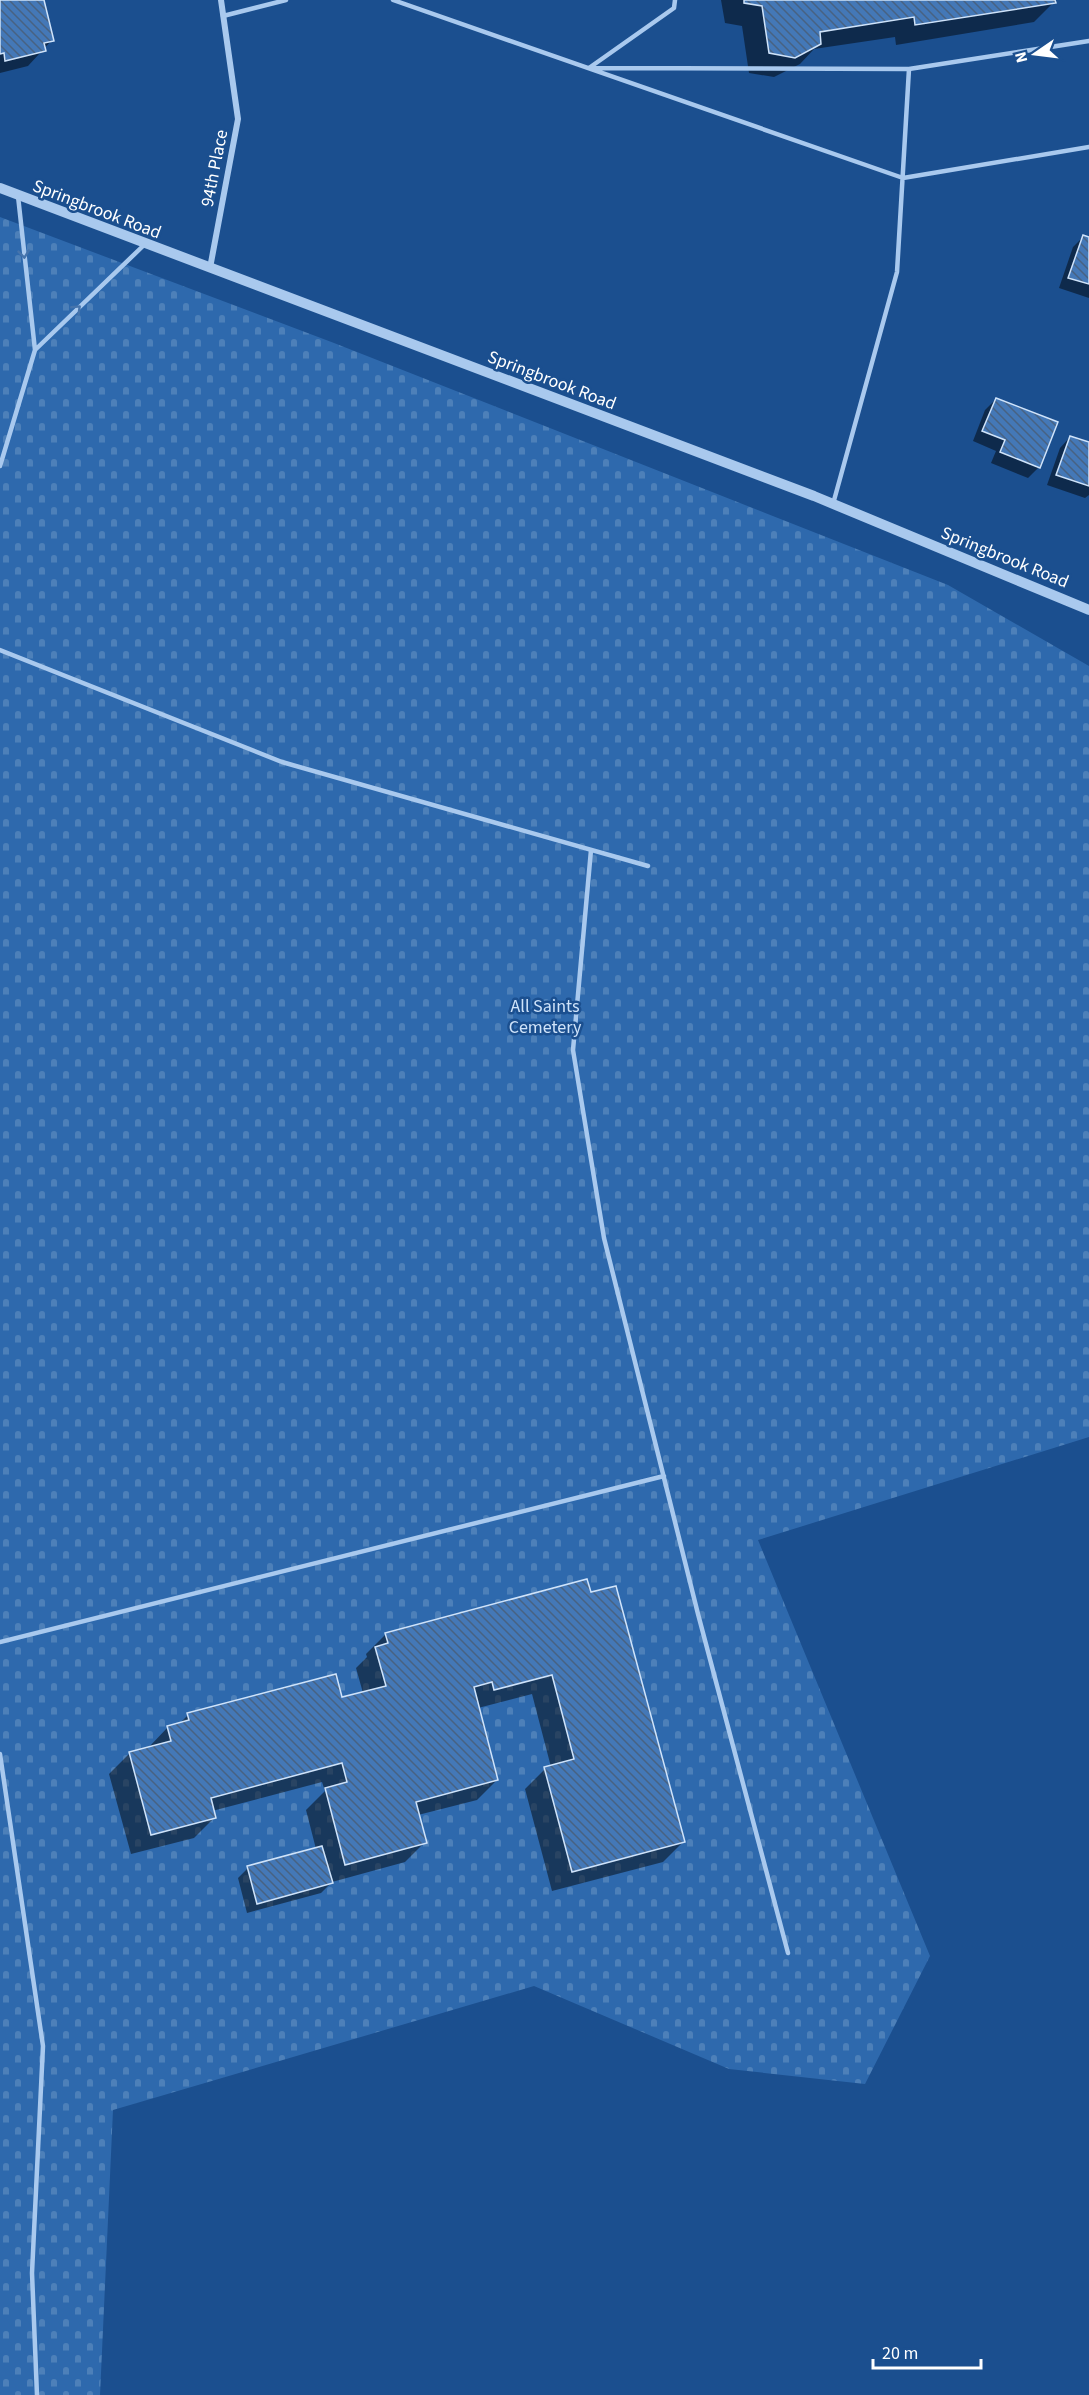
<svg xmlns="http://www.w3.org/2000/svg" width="1089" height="2395" font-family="'Source Sans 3',sans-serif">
<defs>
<pattern id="cemetery-stones" width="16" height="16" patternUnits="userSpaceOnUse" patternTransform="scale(1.5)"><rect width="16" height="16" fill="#2e69ad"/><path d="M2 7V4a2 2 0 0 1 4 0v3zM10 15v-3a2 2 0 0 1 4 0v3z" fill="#4d80b9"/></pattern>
<pattern id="building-back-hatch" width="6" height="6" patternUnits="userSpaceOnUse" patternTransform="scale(1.5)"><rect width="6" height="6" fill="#4478b7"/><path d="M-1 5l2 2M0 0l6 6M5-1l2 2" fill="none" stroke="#486282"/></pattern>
</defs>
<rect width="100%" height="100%" fill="#1b4f8f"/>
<path fill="url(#cemetery-stones)" d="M 0,217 L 334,343 L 948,585 L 1089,666 L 1089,1437 L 758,1540 L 930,1956 L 865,2084 L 729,2069 L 534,1986 L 113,2110 L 100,2395 L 0,2395 Z"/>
<path fill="#0007" d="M 6,0 L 43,0 L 52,40 L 28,66 L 0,73 L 0,1 Z
M 721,0 L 1054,0 L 1054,2 L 1034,22 L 896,45 L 895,37 L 814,49 L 800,64 L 774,77 L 749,73 L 742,26 L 725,23 Z
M 1083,237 L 1089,239 L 1089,298 L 1059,288 L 1073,247 Z
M 996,399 L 1056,423 L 1038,468 L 1028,478 L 991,463 L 996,451 L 973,441 L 985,410 Z
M 1070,437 L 1089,444 L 1089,495 L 1085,498 L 1047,485 L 1060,448 Z
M 586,1581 L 683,1842 L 663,1862 L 552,1891 L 525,1789 L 545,1769 L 551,1767 L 532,1694 L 478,1708 L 497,1780 L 477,1800 L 418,1815 L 425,1842 L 405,1862 L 332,1882 L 321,1893 L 247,1913 L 238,1878 L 248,1868 L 316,1849 L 306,1810 L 325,1791 L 322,1782 L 212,1811 L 214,1818 L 194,1838 L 131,1854 L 109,1774 L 129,1754 L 148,1748 L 168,1727 L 179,1724 L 188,1715 L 341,1699 L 363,1693 L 356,1668 L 367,1657 L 366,1654 L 386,1634 Z"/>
<path fill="url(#building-back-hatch)" stroke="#cfe3fa" stroke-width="1.5" d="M 0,0 L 44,0 L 54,41 L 44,43 L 46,51 L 5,61 L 4,53 L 0,54 Z
M 744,0 L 1055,0 L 1056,3 L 915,25 L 914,17 L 820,32 L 821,44 L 795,58 L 769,53 L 762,6 L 744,3 Z
M 1083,235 L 1089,237 L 1089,284 L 1068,278 Z
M 996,398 L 1058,422 L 1040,468 L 1000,452 L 1005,440 L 982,431 Z
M 1070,436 L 1089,442 L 1089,486 L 1056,475 Z
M 587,1579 L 591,1592 L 616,1586 L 685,1842 L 572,1872 L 544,1767 L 574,1759 L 552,1675 L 494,1690 L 492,1682 L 474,1687 L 498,1780 L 416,1802 L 427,1843 L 345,1865 L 325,1788 L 347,1782 L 342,1763 L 211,1798 L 216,1818 L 151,1835 L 129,1752 L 171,1741 L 167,1726 L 189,1720 L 187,1713 L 336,1674 L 342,1697 L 386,1686 L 375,1647 L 388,1643 L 385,1633 Z
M 322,1846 L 333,1883 L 257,1904 L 247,1866 Z"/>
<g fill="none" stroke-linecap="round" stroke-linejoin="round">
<path stroke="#a9c9ee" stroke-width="4.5" d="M 393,0 L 903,178 L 1089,147
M 223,16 L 286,0
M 589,68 L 674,8 L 675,0
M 593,68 L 909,69 L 1089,41
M 35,350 L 144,245
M 0,466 L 35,350 L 18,196
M 833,504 L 897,272 L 909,69
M 0,650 L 282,762 L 648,866
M 591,850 L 573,1050 L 604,1238 L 698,1614 L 788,1953
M 0,1642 L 664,1476
M 0,1754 L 43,2046 L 32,2273 L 37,2395"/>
<path stroke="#a9c9ee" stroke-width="6" d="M 210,268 L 238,119 L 221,0"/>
<path stroke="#a9c9ee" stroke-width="10" d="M 0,188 L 814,496 L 1089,610"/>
</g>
<defs><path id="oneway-chevron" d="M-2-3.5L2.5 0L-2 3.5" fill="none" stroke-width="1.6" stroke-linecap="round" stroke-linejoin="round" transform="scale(1.5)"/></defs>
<g stroke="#4674ac">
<use href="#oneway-chevron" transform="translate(24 254) rotate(84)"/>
<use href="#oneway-chevron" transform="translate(77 309) rotate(-44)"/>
</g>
<g text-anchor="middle" stroke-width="5" stroke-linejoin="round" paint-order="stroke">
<g font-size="18" fill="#fff" stroke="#1b4f8f">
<text transform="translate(214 168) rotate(-79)" y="6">94th Place</text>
<text transform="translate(97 209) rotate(21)" y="6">Springbrook Road</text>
<text transform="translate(552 380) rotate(21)" y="6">Springbrook Road</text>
<text transform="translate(1005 557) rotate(22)" y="6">Springbrook Road</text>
</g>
<g font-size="18" fill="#cfe3fa" stroke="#1b4f8f">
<text x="545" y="1012">All Saints<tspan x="545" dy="21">Cemetery</tspan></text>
</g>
</g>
<g transform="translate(1035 54) rotate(256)" stroke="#1b4f8f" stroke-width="4.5" paint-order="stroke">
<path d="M0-4.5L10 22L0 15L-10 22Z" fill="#ffffff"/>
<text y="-9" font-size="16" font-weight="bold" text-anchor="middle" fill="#ffffff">N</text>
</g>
<path d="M873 2359v9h108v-9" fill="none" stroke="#ffffff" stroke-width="3"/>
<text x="882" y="2359" font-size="18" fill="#ffffff" stroke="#1b4f8f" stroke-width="4.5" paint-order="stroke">20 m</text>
</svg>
